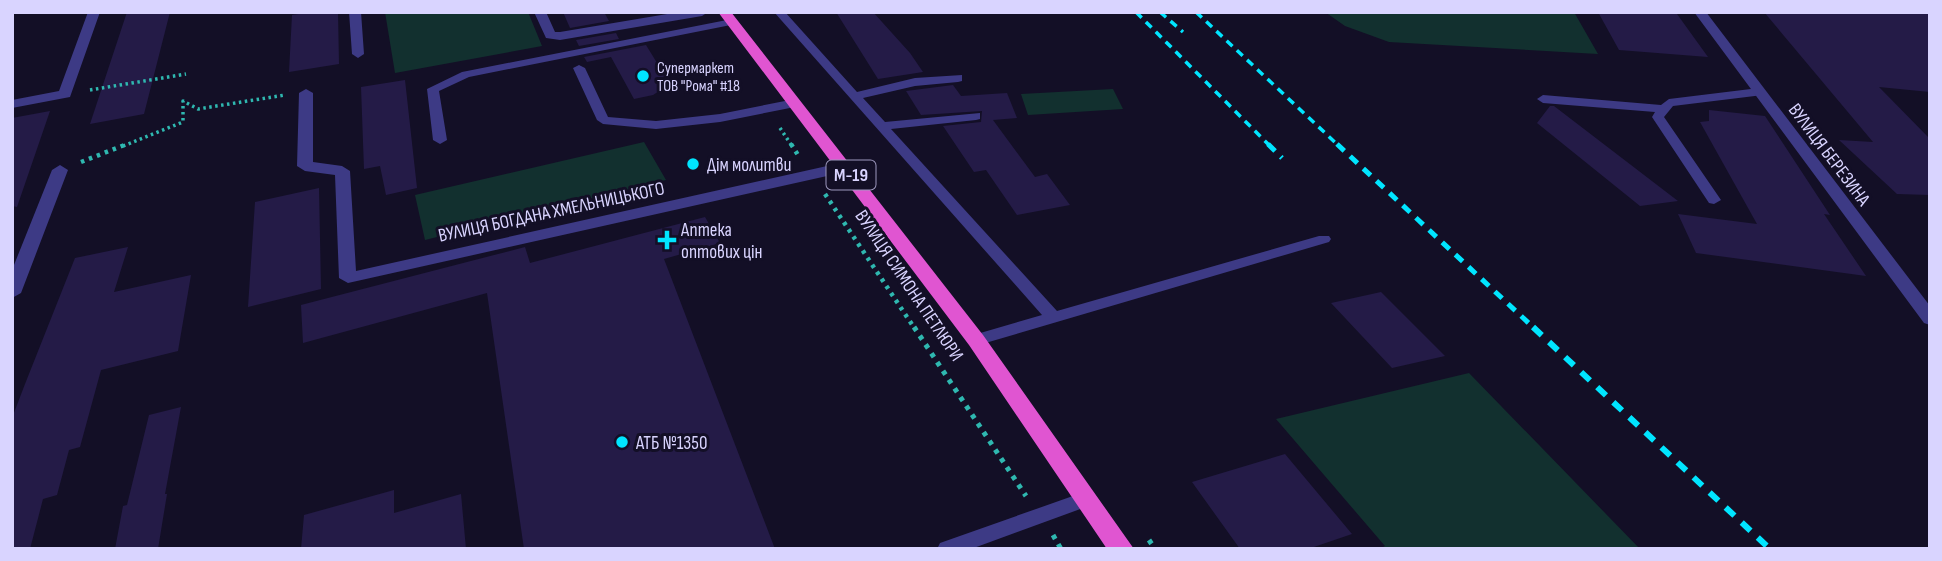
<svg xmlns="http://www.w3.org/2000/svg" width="1942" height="561" font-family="'Sofia Sans Condensed',sans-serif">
<rect width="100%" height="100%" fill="#130f26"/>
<path fill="#12302f" d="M 385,12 L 528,12 L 542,46 L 395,73 Z
M 1325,12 L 1574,12 L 1598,54 L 1389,42 L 1345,26 Z
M 1113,89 L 1123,109 L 1028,115 L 1021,94 Z
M 644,142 L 666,180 L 425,240 L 415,195 Z
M 1469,373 L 1640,549 L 1379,549 L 1385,546 L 1276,419 Z"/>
<path fill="#241b47" d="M 127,12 L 170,12 L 144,114 L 90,124 Z
M 311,12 L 338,12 L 339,64 L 289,72 L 292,15 Z
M 563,12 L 604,12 L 609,21 L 570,28 Z
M 836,12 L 873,12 L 910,53 L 923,72 L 878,79 Z
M 1598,12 L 1677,14 L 1708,57 L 1619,50 Z
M 1764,12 L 1930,12 L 1930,92 L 1879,87 L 1930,139 L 1930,195 L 1897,194 L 1839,140 L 1873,142 Z
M 616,33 L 619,39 L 579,46 L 576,40 Z
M 646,45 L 670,84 L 653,95 L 634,99 L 611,57 L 587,62 L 584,57 Z
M 405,80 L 417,188 L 386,195 L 380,166 L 364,169 L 361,87 Z
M 953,85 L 961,96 L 1007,93 L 1017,118 L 993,120 L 1035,177 L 1047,174 L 1070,205 L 1017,215 L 986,170 L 974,172 L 943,126 L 981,122 L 982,111 L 921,115 L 906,91 Z
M 1550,106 L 1554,106 L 1678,201 L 1640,206 L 1537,123 Z
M 1709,110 L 1765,116 L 1830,215 L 1824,214 L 1866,276 L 1696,253 L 1678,214 L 1757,224 L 1700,122 L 1709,121 Z
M 50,111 L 17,207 L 12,206 L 12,118 Z
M 319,188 L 321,289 L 248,307 L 255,202 Z
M 705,217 L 720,243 L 664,259 L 775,549 L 524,549 L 487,293 L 303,343 L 301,305 L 525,247 L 530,263 Z
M 128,247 L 114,292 L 191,275 L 178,351 L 101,370 L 80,447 L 69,450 L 57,495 L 43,499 L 30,549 L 12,549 L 12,418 L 25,384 L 75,258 Z
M 1381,292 L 1445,356 L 1392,368 L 1331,303 Z
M 181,407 L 165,494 L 167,494 L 158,549 L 115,549 L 123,506 L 127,505 L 149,415 Z
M 1285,454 L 1352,534 L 1308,549 L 1240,549 L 1192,482 Z
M 394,490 L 394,513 L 461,494 L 466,549 L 301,549 L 304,515 Z"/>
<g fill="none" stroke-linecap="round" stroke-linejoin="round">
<path stroke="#2fb8b0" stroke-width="3.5" stroke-dasharray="2.5 3.5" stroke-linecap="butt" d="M 90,90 L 186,74
M 780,128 L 792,146
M 123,146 L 183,122 L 183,101 L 198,109 L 285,95"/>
<path stroke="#2fb8b0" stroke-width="4.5" stroke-dasharray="3.5 5" stroke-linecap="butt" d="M 791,144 L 798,155
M 81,162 L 127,144
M 825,194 L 915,329"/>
<path stroke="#2fb8b0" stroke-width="5" stroke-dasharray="4.5 6" stroke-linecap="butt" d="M 914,327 L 1026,496
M 1053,535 L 1061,549
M 1149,540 L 1155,549"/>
<path fill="#3d3a85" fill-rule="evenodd" d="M 774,12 L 785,12 L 857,92 L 915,78 L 962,75 L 962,81 L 958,82 L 915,86 L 863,98 L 885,122 L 980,113 L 980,119 L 976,120 L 891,129 L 1057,311 L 1319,236 L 1329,236 L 1331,239 L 1329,242 L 982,344 L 970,344 L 968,340 L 970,336 L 1042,315 Z
M 732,19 L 736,20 L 736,24 L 469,77 L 439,91 L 447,140 L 440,144 L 433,140 L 427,89 L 462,72 Z
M 579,65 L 585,68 L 608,117 L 656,121 L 720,114 L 795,99 L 801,103 L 795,107 L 720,122 L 656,129 L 603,124 L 597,120 L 573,68 Z
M 1759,88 L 1765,92 L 1763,95 L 1673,106 L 1664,117 L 1721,200 L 1714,204 L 1709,203 L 1652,117 L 1655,112 L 1543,103 L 1537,99 L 1543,95 L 1661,105 L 1669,99 Z
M 1087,491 L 1094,494 L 1097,499 L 1094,504 L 971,549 L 937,549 L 940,543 Z"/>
<path fill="#3d3a85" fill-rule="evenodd" d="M 88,12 L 100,12 L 70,97 L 12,108 L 12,100 L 59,91 Z
M 349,12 L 361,12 L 364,54 L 358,58 L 352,54 Z
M 534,12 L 546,12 L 555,32 L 560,32 L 679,12 L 708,12 L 702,16 L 560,40 L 546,38 Z
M 1694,12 L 1706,12 L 1930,306 L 1930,325 L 1924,323 Z
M 306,89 L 313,93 L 313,162 L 342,166 L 350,171 L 356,271 L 845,162 L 853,167 L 845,172 L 348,283 L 339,278 L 335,175 L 305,171 L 297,166 L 299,93 Z
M 60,165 L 68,170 L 21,293 L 12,298 L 12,270 L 52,170 Z"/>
<path fill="#e055d1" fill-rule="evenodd" d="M 718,12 L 731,12 L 983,335 L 1134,549 L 1107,549 L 969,345 Z"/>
<path stroke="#00e5ff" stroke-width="3.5" stroke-dasharray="8 6" stroke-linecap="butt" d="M 1136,12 L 1270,146
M 1160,12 L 1183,32
M 1196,12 L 1339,146"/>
<path stroke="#00e5ff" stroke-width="5" stroke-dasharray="10 8" stroke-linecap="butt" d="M 1268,144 L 1282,158
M 1337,144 L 1535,329"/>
<path stroke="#00e5ff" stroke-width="6" stroke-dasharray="12 10" stroke-linecap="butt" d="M 1533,327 L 1770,549"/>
</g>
<g fill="#00e5ff" stroke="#130f26" stroke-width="2.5">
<circle cx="643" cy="76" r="7"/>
<circle cx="693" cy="164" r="7"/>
<path d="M663.5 229.5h7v7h7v7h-7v7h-7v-7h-7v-7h7z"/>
<circle cx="622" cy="442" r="7"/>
</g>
<g text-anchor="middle" stroke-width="6" stroke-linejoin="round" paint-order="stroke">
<g font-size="16" fill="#d9d4ff" stroke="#130f26" text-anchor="start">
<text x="657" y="73">Супермаркет<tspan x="657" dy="18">ТОВ "Рома" #18</tspan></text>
</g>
<rect fill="#130f26" stroke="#9e99be" stroke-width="2" x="826.5" y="160.5" width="49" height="29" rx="5"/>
<g font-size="18" font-weight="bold" fill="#d9d4ff">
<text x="851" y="181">М-19</text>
</g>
<g font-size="19" fill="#d9d4ff" stroke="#130f26">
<text transform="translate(1830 154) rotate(53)" y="7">ВУЛИЦЯ БЕРЕЗИНА</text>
<text transform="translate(551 211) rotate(-12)" y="7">ВУЛИЦЯ БОГДАНА ХМЕЛЬНИЦЬКОГО</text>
<text transform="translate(910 285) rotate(56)" y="7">ВУЛИЦЯ СИМОНА ПЕТЛЮРИ</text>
</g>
<g font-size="19" fill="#d9d4ff" stroke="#130f26" text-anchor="start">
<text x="707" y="171">Дім молитви</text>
<text x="681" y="236">Аптека<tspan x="681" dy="22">оптових цін</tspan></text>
<text x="636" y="449">АТБ №1350</text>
</g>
</g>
<rect width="1942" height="561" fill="none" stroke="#d9d4ff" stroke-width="28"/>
</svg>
